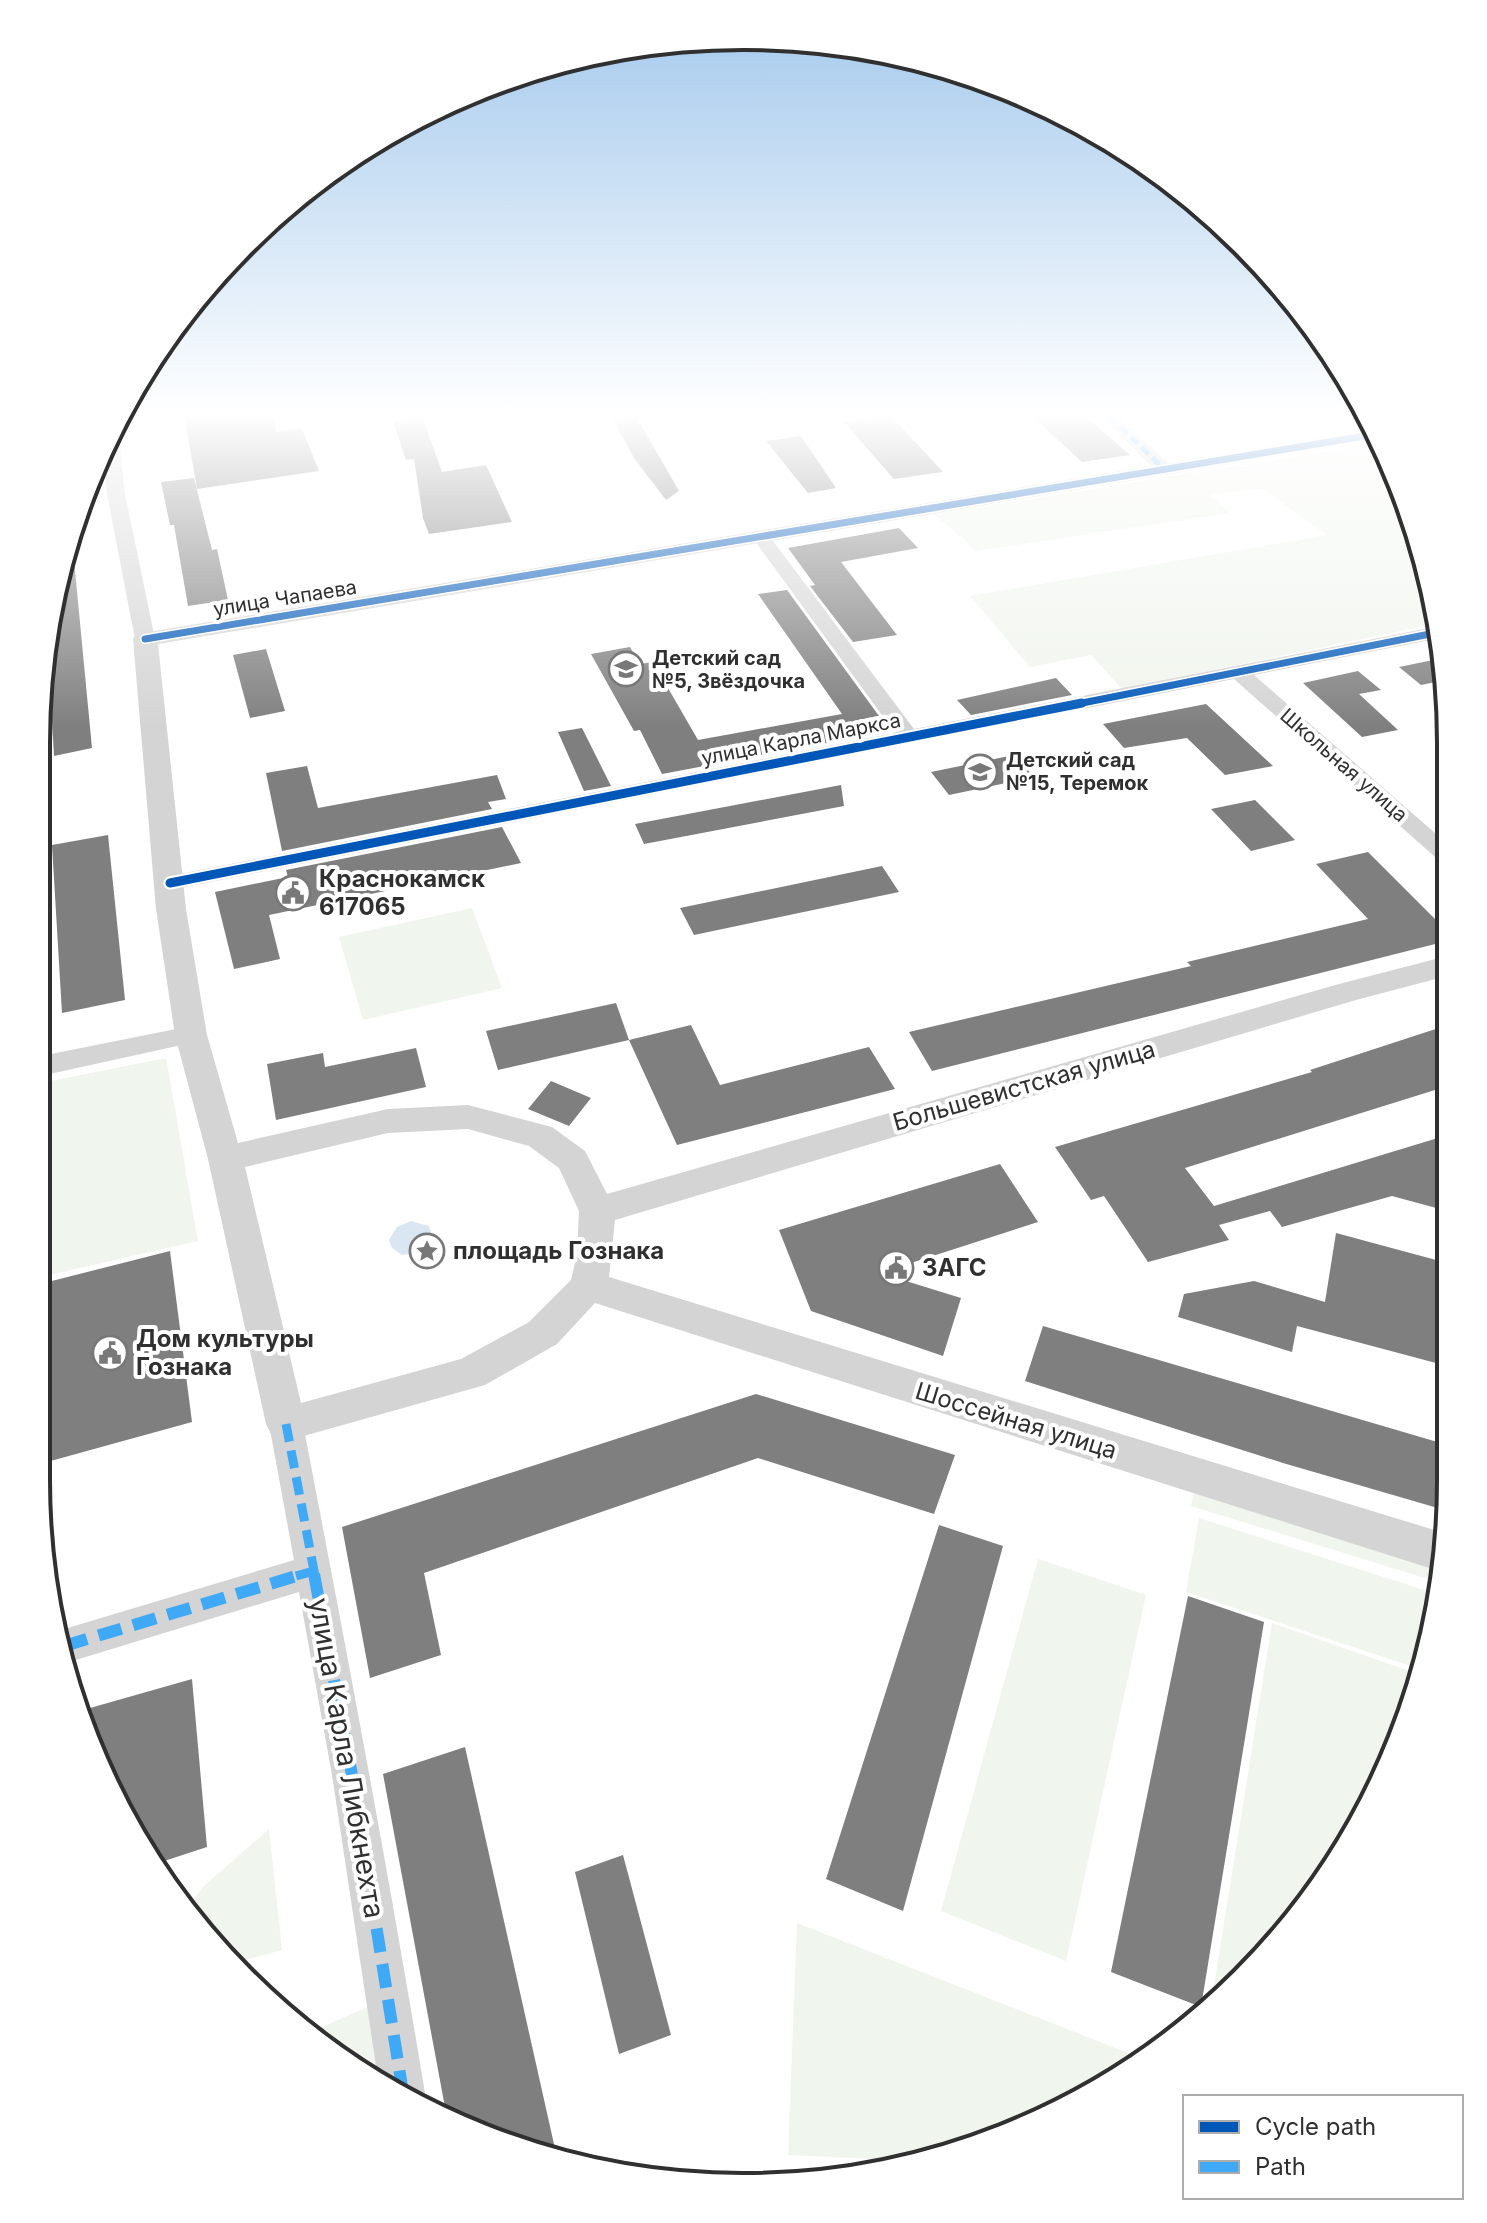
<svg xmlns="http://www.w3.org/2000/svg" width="1487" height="2223" font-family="Inter,sans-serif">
<rect width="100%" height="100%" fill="#fff"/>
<path fill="#f0f5ed" d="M 1381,443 L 1397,472 L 1437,605 L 1439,623 L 1122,689 L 1091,655 L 1030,667 L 970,596 L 1327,535 L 1263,489 L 1209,494 L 1230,513 L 976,551 L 934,514 Z
M 472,908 L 502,988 L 363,1020 L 339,937 Z
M 166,1058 L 198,1241 L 36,1278 L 36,1084 Z
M 1195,1487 L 1443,1562 L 1441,1583 L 1191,1506 Z
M 1199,1518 L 1440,1595 L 1437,1617 L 1420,1669 L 1186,1592 Z
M 1038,1559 L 1146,1595 L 1066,1961 L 941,1911 Z
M 1272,1623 L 1418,1674 L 1378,1793 L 1244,1979 L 1211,2005 Z
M 269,1829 L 282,1950 L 239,1962 L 187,1907 L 205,1885 Z
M 797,1923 L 1141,2058 L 1097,2092 L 914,2161 L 788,2155 Z
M 370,2006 L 384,2082 L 312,2041 L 306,2034 Z"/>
<path fill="#dae6f2" d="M 411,1221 L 429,1226 L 433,1239 L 420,1253 L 402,1255 L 392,1248 L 389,1240 L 397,1227 Z"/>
<path fill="#7f7f7f" d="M 209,416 L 274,416 L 276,432 L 302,429 L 319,471 L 197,489 L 185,419 Z
M 407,416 L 422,416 L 442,472 L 486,465 L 512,522 L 429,534 L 423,518 L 414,459 L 406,460 L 393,421 L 407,419 Z
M 636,416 L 679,491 L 666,500 L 634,458 L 613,419 Z
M 891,416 L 943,472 L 894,479 L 844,422 Z
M 1032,416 L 1085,416 L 1130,455 L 1082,462 Z
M 801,436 L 836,488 L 808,493 L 766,441 Z
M 194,478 L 212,550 L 217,549 L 228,600 L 188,606 L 174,525 L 170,525 L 161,482 Z
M 899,528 L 918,548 L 841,562 L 897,635 L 853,642 L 810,586 L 815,585 L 788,548 Z
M 72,539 L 92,748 L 54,756 L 47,629 L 50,606 Z
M 787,590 L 879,716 L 858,720 L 869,735 L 662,774 L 640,730 L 634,731 L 591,654 L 630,647 L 640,664 L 653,662 L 698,740 L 842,714 L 758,594 Z
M 266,649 L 285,711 L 250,718 L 233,655 Z
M 1443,658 L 1445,680 L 1421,685 L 1399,667 Z
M 1358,671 L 1381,690 L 1359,694 L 1398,730 L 1362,737 L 1303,683 Z
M 1056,678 L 1072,695 L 971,715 L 957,700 Z
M 1206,704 L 1273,766 L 1225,775 L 1187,738 L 1124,748 L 1103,724 Z
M 582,728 L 611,786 L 584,791 L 558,732 Z
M 1014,755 L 1034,777 L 949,795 L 931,772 Z
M 307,766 L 318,808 L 497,775 L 506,799 L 488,802 L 492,809 L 282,851 L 266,773 Z
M 841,785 L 844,806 L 644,844 L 635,824 Z
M 1255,800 L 1295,840 L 1251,851 L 1211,809 Z
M 502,827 L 521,863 L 269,915 L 280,959 L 234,969 L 215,892 L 288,877 L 286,870 Z
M 108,835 L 125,1000 L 62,1013 L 52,845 Z
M 1368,852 L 1451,935 L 1451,940 L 932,1071 L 909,1032 L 1191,966 L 1187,962 L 1368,919 L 1316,864 Z
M 882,866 L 899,892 L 694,935 L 680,908 Z
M 616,1003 L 629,1040 L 498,1070 L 486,1031 Z
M 1451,1024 L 1451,1085 L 1185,1168 L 1214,1206 L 1451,1134 L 1451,1212 L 1392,1196 L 1282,1227 L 1270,1211 L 1219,1225 L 1229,1240 L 1148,1262 L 1104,1196 L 1091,1200 L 1055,1147 L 1312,1072 L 1310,1070 Z
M 691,1025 L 720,1085 L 869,1047 L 895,1089 L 677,1145 L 629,1040 Z
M 416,1048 L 426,1087 L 276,1120 L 267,1064 L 323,1053 L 325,1067 Z
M 551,1081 L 591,1098 L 569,1126 L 528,1109 Z
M 1000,1164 L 1038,1222 L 880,1273 L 961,1298 L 943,1356 L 811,1311 L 779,1230 Z
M 1336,1233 L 1451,1264 L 1451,1367 L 1297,1326 L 1292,1352 L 1178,1317 L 1184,1294 L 1254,1281 L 1325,1302 Z
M 170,1251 L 192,1422 L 36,1465 L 36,1285 Z
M 1043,1326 L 1451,1446 L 1448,1511 L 1283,1463 L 1025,1381 Z
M 756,1394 L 955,1455 L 934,1514 L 758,1458 L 424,1573 L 441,1655 L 370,1678 L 342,1527 Z
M 939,1525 L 1003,1546 L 903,1911 L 826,1879 Z
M 1188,1596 L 1264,1622 L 1201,2007 L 1111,1972 Z
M 192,1679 L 207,1847 L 152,1865 L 76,1712 Z
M 465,1747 L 556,2153 L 473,2133 L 447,2118 L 383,1774 Z
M 623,1855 L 671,2035 L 619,2054 L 575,1872 Z"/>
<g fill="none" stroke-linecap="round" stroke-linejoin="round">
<path fill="#d4d4d4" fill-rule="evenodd" d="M 1101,416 L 1118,416 L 1171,466 L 1173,470 L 1171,474 L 1159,474 Z
M 113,425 L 118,429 L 125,494 L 155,639 L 145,645 L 135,639 L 107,494 L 103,447 Z
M 761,532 L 767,533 L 914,729 L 1439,626 L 1441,638 L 1254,675 L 1451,847 L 1451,866 L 1443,864 L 1234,679 L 170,890 L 161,888 L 158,883 L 161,878 L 170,876 L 895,733 L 752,537 Z
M 191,1026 L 200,1029 L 204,1035 L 200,1041 L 36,1077 L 36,1057 Z
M 286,1410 L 298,1414 L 303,1424 C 346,1647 388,1869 425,2093 L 421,2103 L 378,2079 L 332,1775 L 299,1592 L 66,1663 L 61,1630 L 294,1560 L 269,1424 L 274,1414 Z"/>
<path fill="#d4d4d4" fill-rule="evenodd" d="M 1374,429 L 1379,439 L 158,644 L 186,909 L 207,1035 L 238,1143 L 388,1109 L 468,1105 L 552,1127 L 585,1151 L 607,1194 L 1339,984 L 1451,955 L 1451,975 L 1356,1000 L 615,1220 L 609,1277 L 1444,1533 L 1442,1572 L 595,1303 L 557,1344 L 485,1385 L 286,1441 L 272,1436 L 266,1424 L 208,1159 L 175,1035 L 156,909 L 133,639 L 136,634 ZM 468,1129 L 529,1146 L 559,1168 L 579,1211 L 577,1254 L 571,1280 L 529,1322 L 461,1359 L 301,1403 L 245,1167 L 388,1133 Z"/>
<path stroke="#3fa9f5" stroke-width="5" stroke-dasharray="10 5" stroke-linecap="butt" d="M 1109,416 L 1165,470"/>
<path stroke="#3fa9f5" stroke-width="9" stroke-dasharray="18 9" stroke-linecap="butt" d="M 286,1424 L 315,1576
M 296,1576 L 314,1571"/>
<path stroke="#3fa9f5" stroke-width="12" stroke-dasharray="24 12" stroke-linecap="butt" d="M 314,1574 L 352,1775 L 403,2093
M 64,1646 L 303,1574"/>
<g stroke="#fff" stroke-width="10">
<path id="cycleway-far1" d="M 145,639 L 1377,434
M 1072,705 L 1440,632"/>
</g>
<g stroke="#fff" stroke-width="13">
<path id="cycleway" d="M 170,883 L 1082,703"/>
</g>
<use href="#cycleway-far1" stroke="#0057b8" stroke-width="7"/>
<use href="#cycleway" stroke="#0057b8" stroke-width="9"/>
</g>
<linearGradient id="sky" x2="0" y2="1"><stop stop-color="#a2c8ec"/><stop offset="0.57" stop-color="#fff"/><stop offset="1" stop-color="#fff" stop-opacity="0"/></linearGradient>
<rect width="1487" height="727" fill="url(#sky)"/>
<defs>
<g id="school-ring" transform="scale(1.8)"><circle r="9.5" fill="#fff" stroke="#787878" stroke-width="1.5"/><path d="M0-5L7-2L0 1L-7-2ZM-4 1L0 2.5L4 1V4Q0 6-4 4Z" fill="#787878"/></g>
<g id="civic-ring" transform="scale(1.8)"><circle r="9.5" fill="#fff" stroke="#787878" stroke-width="1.5"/><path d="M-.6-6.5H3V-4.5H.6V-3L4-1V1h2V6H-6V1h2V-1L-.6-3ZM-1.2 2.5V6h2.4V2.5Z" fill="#787878"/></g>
<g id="sight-ring" transform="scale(1.8)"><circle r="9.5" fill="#fff" stroke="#787878" stroke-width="1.5"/><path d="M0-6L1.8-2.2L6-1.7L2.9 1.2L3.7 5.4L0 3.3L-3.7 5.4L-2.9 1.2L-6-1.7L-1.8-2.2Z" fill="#787878"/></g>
</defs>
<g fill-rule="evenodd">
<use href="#school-ring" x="626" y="669"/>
<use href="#school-ring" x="980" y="772"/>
<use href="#civic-ring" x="293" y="893"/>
<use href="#sight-ring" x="427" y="1251"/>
<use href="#civic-ring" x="896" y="1268"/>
<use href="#civic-ring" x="110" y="1353"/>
</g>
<g text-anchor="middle" stroke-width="8" stroke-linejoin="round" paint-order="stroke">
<g font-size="20" fill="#303030" stroke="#fff">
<text transform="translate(285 598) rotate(-9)" y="7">улица Чапаева</text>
<text transform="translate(801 739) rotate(-11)" y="7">улица Карла Маркса</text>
<text transform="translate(1344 765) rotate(41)" y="7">Школьная улица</text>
</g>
<g font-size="20" font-weight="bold" fill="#303030" stroke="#fff" text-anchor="start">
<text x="652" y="665">Детский сад<tspan x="652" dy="23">№5, Звёздочка</tspan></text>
<text x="1006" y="767">Детский сад<tspan x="1006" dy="23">№15, Теремок</tspan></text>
</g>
<g font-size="24" font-weight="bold" fill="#303030" stroke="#fff" text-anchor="start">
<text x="319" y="887">Краснокамск<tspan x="319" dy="28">617065</tspan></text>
<text x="453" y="1259">площадь Гознака</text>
<text x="922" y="1276">ЗАГС</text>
<text x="136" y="1347">Дом культуры<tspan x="136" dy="28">Гознака</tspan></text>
</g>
<g font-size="24" fill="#303030" stroke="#fff">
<text transform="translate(1024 1086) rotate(-16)" y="8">Большевистская улица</text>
<text transform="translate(1016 1421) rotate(17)" y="8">Шоссейная улица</text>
</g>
<g font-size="28" fill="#303030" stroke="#fff">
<text transform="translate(347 1758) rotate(80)" y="10">улица Карла Либкнехта</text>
</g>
</g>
<path d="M0 0H1487V2223H0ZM743 50H744A693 693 0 0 1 1437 743V1480A693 693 0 0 1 744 2173H743A693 693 0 0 1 50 1480V743A693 693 0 0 1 743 50Z" fill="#fff" fill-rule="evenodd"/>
<path fill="none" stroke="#303030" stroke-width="4" d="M743 50H744A693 693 0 0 1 1437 743V1480A693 693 0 0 1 744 2173H743A693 693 0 0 1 50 1480V743A693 693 0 0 1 743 50Z"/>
<rect x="1183" y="2095" width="280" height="104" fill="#ffffff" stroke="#acacac" stroke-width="2"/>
<rect x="1199" y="2121" width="40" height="12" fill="#0057b8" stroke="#acacac" stroke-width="2"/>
<text x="1255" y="2135" font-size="24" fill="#303030">Cycle path</text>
<rect x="1199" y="2161" width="40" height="12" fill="#3fa9f5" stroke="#acacac" stroke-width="2"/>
<text x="1255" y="2175" font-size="24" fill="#303030">Path</text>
</svg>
